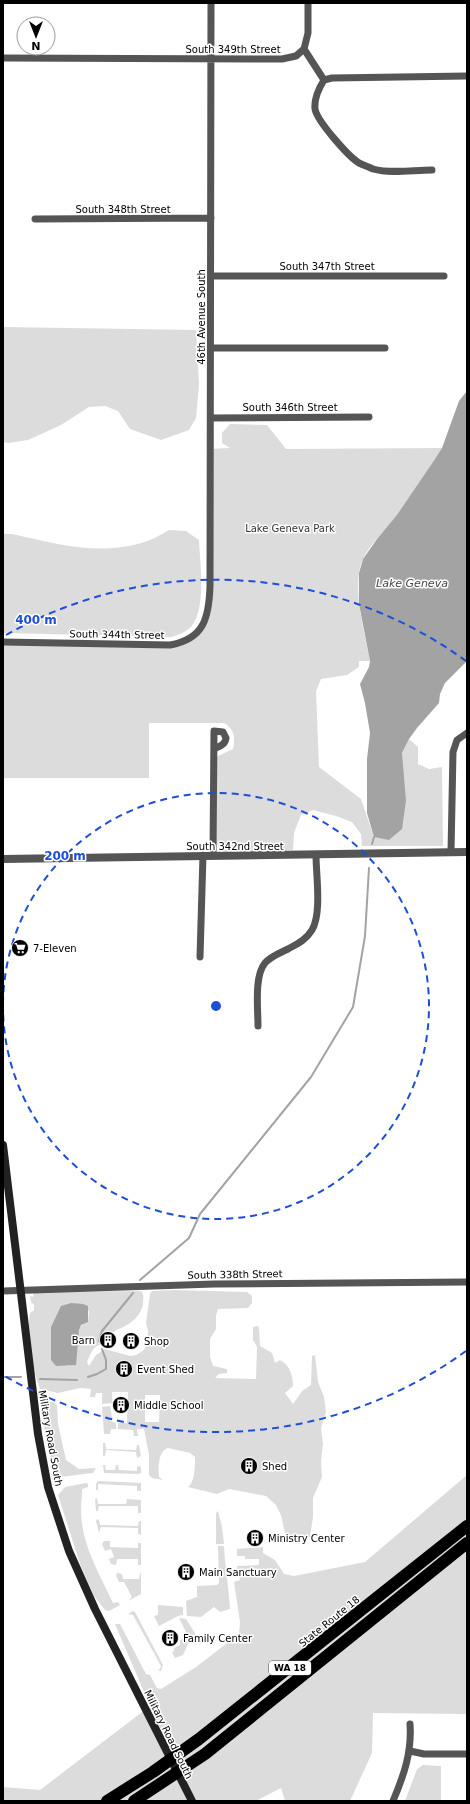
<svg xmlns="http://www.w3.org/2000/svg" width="470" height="1804" font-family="'DejaVu Sans',sans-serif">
<rect width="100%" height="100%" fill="#fff"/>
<path fill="#dcdcdc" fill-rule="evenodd" d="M 3,327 L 196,330 L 199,384 L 196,418 L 189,430 L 161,440 L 130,429 L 118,411 L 105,406 L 89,407 L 61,425 L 28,440 L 8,443 L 3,442 Z
M 230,424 L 267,425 L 286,449 L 442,448 C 428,471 413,494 398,515 C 384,533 362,549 359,573 C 355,602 365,633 370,661 L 359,661 L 359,667 L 347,675 L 321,679 L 316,691 L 319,767 L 361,799 L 374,837 L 402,762 L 402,753 L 409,739 L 418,747 L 418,764 L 429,769 L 442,767 L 443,846 L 362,846 L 361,834 L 352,822 L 336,816 L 313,810 L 301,815 L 294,833 L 293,850 L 287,850 L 287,852 L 228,852 L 221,849 L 216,843 L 216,757 L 233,749 C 235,737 235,730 224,723 L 149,723 L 149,778 L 3,778 L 3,642 L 170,645 L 195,636 L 208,609 L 210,449 L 230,448 L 222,443 L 222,433 Z
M 169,530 L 186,531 L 199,540 C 200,563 206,605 193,624 C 189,631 180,634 172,637 L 3,633 L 3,534 L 12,534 C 57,544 102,557 147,541 C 154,539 162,534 169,530 Z
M 173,1290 L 247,1292 L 252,1296 L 252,1303 L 248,1308 L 218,1309 L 216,1315 L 216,1329 L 210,1339 L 210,1357 L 213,1366 L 227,1369 L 227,1373 L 219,1374 L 215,1378 L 256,1379 L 257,1347 L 253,1340 L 253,1327 L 258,1326 L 259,1329 L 260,1346 L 272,1353 L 275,1363 L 280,1360 C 290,1365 293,1376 293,1386 L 285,1393 L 293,1404 L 302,1391 L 311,1385 L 312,1356 L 315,1355 L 318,1382 L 324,1397 L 326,1412 L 321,1428 L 323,1444 L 321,1461 L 322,1477 L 313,1498 L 313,1517 L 310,1537 L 302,1539 L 292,1539 L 285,1533 L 281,1515 L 276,1505 L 266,1496 L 229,1489 L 217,1494 L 188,1487 C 195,1482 195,1466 195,1457 L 190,1453 L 168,1448 C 158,1451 158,1468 159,1477 L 163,1480 L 152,1478 L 149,1475 L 149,1455 L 144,1429 L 137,1429 L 138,1436 L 134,1436 L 133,1430 L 118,1429 L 118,1423 L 127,1423 L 128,1392 L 112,1392 L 112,1403 L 102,1404 L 102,1393 L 96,1393 L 95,1397 L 90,1397 L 91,1389 L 80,1388 L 58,1393 L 40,1389 C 32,1368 26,1335 30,1313 L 34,1310 L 34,1305 L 31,1302 L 30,1296 L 33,1297 L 34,1292 L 141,1291 L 143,1294 C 145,1309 138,1319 125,1326 C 121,1329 118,1328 114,1332 L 105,1332 L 103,1344 C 92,1346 91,1353 87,1362 L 89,1366 L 96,1355 L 105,1349 L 130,1356 L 136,1355 L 144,1350 L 147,1343 L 148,1331 L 146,1323 L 150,1294 L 152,1291 ZM 62,1306 L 89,1311 L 88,1322 L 85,1322 L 80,1327 L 69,1366 L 51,1360 L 51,1327 ZM 145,1395 L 160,1395 L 159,1422 L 145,1422 Z
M 41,1402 L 53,1402 L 57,1405 L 58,1424 L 66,1460 L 79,1469 L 96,1468 L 93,1473 L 61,1477 L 54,1474 L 43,1422 Z
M 110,1406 L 112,1417 L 110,1421 L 116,1423 L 116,1429 L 111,1429 L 110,1434 L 104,1434 L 102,1407 Z
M 103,1443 L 105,1443 L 106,1449 L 136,1450 L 137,1445 L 139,1445 L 141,1456 L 137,1458 L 136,1452 L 106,1450 L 105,1456 L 103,1456 Z
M 103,1465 L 105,1465 L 106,1470 L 115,1470 L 116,1465 L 118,1465 L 119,1470 L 137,1471 L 137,1467 L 139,1466 L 141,1467 L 141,1473 L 138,1474 L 104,1473 Z
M 467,1475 L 467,1714 L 373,1713 L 372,1753 L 350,1801 L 285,1801 L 281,1788 L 256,1801 L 3,1801 L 3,1787 L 40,1790 L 150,1706 L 115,1624 L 120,1624 L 146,1674 L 150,1675 L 157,1688 L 161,1689 L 196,1667 L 239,1634 L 240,1622 L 234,1582 L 240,1580 L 237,1566 L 259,1565 L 259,1559 L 245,1559 L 245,1556 L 237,1556 L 237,1549 L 263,1547 L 263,1553 L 275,1560 L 284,1574 L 294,1576 L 365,1562 Z
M 98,1481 L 141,1483 L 141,1491 L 137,1491 L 137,1486 L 98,1484 L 98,1490 L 96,1490 L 96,1484 Z
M 86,1483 L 88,1484 L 88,1487 L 82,1489 C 82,1500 80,1513 82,1523 C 85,1550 102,1579 113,1603 L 118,1602 L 120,1605 L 109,1611 L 105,1610 L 94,1596 L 80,1564 L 58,1495 L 65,1487 Z
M 97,1498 L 98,1504 L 126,1504 L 127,1499 L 141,1500 L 141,1513 L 138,1513 L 138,1506 L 99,1506 L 98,1511 L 96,1511 L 95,1499 Z
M 218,1511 L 222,1527 L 224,1544 L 216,1544 L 216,1513 Z
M 97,1519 L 99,1520 L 100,1525 L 138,1526 L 139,1521 L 141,1521 L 141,1535 L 138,1534 L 138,1528 L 101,1527 L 99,1533 L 96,1521 Z
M 104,1541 L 110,1541 L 110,1547 L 138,1548 L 138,1543 L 141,1543 L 141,1565 L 138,1565 L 138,1559 L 117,1559 L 116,1565 L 111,1564 L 109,1559 L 114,1557 L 111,1549 L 105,1551 L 102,1544 Z
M 218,1546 L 224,1546 C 225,1568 229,1588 230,1609 L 220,1612 L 214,1607 L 201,1617 L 187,1616 L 186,1601 L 197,1597 L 197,1586 L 217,1585 L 219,1583 Z
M 117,1573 L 122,1574 L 123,1579 L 139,1579 L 140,1573 L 141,1573 L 141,1594 L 128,1601 L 132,1597 L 124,1582 L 119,1582 L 116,1576 Z
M 158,1605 L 183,1607 L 183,1615 L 178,1616 L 159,1626 L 154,1616 L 158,1615 Z
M 133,1611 L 135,1612 L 163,1665 L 161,1671 L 157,1670 L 160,1669 L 161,1666 L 133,1615 L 128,1614 Z
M 179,1618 L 186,1619 L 198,1638 L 188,1644 L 183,1655 L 175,1658 L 172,1652 L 174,1651 L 174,1648 L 180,1645 L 180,1640 L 188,1636 Z
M 423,1765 L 441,1766 L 441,1801 L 405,1801 L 417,1769 Z"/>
<path fill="#a3a3a3" d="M 467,391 L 467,661 L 445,683 L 440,694 L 439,703 L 417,728 L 409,739 L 402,753 L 406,801 L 402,829 L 389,840 L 374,837 L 367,813 L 367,759 L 370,733 L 365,703 L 360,684 L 369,667 L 370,661 L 359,604 L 359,573 L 363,559 L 377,539 L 397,515 L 433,462 L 442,448 L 459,401 Z
M 71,1303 L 83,1304 L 88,1306 L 88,1322 L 81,1325 L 79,1330 L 76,1365 L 56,1366 L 51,1360 L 51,1327 L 61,1306 Z"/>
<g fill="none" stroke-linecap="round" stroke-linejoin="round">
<path stroke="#a3a3a3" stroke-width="2" d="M 372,844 L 374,837
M 140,1280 L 189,1238 L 200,1214 L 311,1077 L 353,1007 L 365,936 L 369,868
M 99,1341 L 102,1331 L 133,1293
M 3,1377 L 21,1377
M 88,1377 L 97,1374 L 106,1369 L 106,1360 L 102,1349
M 40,1379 L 77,1380"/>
<path stroke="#555" stroke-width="7" d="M 304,49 L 308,33 L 308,3
M 3,58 L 282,59 L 296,56 L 304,49 L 324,80 L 332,78 L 467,76
M 324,80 C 319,88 314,99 315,109 C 317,121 348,156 359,163 C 363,165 369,167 373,169 C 391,174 413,170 432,170
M 35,219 L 211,218
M 211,276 L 444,276
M 211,348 L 385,348
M 211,418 L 369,417
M 3,642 L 170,645 C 204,639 209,618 210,586 L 211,3
M 451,852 L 453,752 L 457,740 L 467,733
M 213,855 L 214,731 L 223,732 L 226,738 C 225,745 220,746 214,749
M 200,957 L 203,855
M 258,1026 C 258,1009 254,976 265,963 C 271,956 280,953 288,949 C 297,944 306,940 312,930 C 322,913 316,875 316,855
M 3,1291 L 214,1284 L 467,1282
M 410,1751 L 424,1754 L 467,1754
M 393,1801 C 404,1775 412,1752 410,1724"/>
<path stroke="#555" stroke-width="8" d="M 3,859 L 467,852"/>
<path stroke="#222" stroke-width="8" d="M 3,1145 L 38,1434 L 48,1487 L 69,1551 L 95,1609 L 192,1801"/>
<path stroke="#000" stroke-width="12" d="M 107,1801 L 153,1772 L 199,1739 L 467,1526
M 134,1801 L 205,1754 L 467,1543"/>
</g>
<g fill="none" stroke="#1d4ed8" stroke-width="2" stroke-dasharray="7 5">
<path d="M3 1004A213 213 0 1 1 3 1008"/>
<path d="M466 1351A426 426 0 0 1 3 1375M6 635A426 426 0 0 1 466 661"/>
</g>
<defs>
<g id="supermarket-disc" transform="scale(0.9)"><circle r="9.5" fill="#000" stroke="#fff"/><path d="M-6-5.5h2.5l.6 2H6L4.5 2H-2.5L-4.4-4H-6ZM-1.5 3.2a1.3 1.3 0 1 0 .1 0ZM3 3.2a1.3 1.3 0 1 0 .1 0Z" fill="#fff"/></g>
<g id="building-disc" transform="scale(0.9)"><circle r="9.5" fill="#000" stroke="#fff"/><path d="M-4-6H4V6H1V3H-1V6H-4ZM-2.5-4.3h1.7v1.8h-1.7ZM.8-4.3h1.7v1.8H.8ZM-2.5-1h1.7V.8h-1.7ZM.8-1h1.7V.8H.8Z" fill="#fff"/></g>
</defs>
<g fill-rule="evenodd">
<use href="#supermarket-disc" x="20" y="948"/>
<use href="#building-disc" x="108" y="1340"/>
<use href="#building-disc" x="131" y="1341"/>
<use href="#building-disc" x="124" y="1369"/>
<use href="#building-disc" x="121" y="1405"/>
<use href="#building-disc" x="249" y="1466"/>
<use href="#building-disc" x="255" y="1538"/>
<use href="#building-disc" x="186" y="1572"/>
<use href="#building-disc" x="170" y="1638"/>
</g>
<g text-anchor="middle" stroke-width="3" stroke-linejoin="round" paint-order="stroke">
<rect fill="#fff" stroke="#4c4c4c" stroke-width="1" x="269" y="1661" width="42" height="14" rx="3"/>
<g font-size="9" font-weight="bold" fill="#000">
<text x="290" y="1671">WA 18</text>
</g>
<g font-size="10" fill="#000" stroke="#fff">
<text x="233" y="53">South 349th Street</text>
<text x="123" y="213">South 348th Street</text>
<text x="327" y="270">South 347th Street</text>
<text transform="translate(201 317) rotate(-90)" y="4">46th Avenue South</text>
<text x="290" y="411">South 346th Street</text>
<text transform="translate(117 634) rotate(1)" y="4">South 344th Street</text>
<text x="235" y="850">South 342nd Street</text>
<text transform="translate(235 1274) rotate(-1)" y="4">South 338th Street</text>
<text transform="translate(51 1438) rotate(80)" y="4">Military Road South</text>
<text transform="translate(329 1621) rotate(-39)" y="4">State Route 18</text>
<text transform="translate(169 1734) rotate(64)" y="4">Military Road South</text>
</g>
<g font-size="10" fill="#333" stroke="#fff">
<text x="290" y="532">Lake Geneva Park</text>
</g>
<g font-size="10" fill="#000" stroke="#fff" text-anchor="start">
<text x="33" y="952">7-Eleven</text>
<text x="95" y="1344" text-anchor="end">Barn</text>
<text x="144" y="1345">Shop</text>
<text x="137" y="1373">Event Shed</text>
<text x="134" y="1409">Middle School</text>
<text x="262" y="1470">Shed</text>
<text x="268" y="1542">Ministry Center</text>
<text x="199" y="1576">Main Sanctuary</text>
<text x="183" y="1642">Family Center</text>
</g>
<g font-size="11" font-style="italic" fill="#444" stroke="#fff">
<text x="412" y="587">Lake Geneva</text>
</g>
</g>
<circle cx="216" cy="1006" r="6" fill="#1d4ed8" stroke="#fff" stroke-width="2"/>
<g font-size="12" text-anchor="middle" font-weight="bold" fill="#1d4ed8" stroke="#fff" stroke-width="3" stroke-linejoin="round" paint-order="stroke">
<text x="36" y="624">400 m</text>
<text x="65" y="860">200 m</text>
</g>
<rect width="470" height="1804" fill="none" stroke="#000000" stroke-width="8"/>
<g transform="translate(36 36) rotate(180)"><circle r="19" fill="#ffffff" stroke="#999999"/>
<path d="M0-3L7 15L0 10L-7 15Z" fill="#000000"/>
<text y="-6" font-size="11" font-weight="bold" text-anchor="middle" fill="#000000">N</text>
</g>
</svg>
